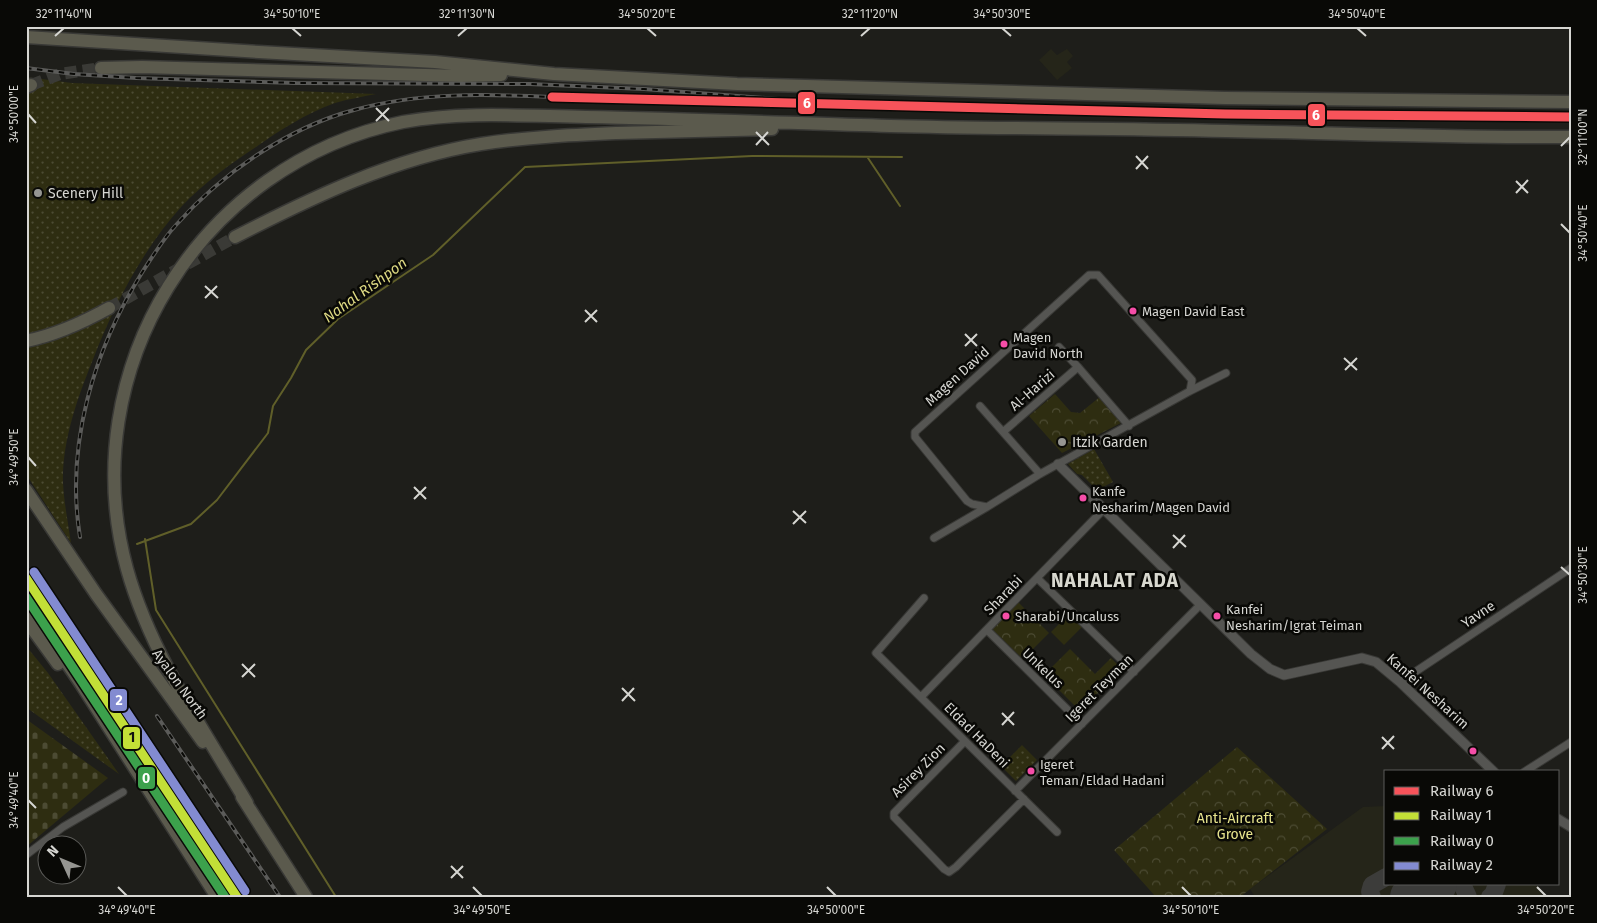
<svg xmlns="http://www.w3.org/2000/svg" width="1597" height="923" font-family="'Fira Sans',sans-serif">
<defs>
<pattern id="grass-dots" width="8" height="8" patternUnits="userSpaceOnUse" patternTransform="scale(1.25)"><rect width="8" height="8" fill="#2e2d11"/><path d="M2 2h.1M6 6h.1" fill="none" stroke="#4c4b33" stroke-width="1.8" stroke-linecap="round"/></pattern>
<pattern id="forest-crowns" width="20" height="18" patternUnits="userSpaceOnUse" patternTransform="scale(1.25)"><rect width="20" height="18" fill="#2e2d11"/><path d="M2 6a3 3 0 1 1 6 0M12 15a3 3 0 1 1 6 0" fill="none" stroke="#4c4b33"/></pattern>
<pattern id="cemetery-stones" width="16" height="16" patternUnits="userSpaceOnUse" patternTransform="scale(1.25)"><rect width="16" height="16" fill="#2e2d11"/><path d="M2 7V4a2 2 0 0 1 4 0v3zM10 15v-3a2 2 0 0 1 4 0v3z" fill="#4c4b33"/></pattern>
</defs>
<rect width="100%" height="100%" fill="#1e1e1a"/>
<path fill="#252519" d="M 1051,49 L 1057,55 L 1067,49 L 1073,56 L 1067,62 L 1072,68 L 1057,80 L 1039,60 Z
M 1386,806 L 1386,884 L 1536,884 L 1543,897 L 1255,897 L 1250,889 L 1363,807 Z"/>
<path fill="url(#grass-dots)" d="M 26,77 L 72,83 L 376,94 C 362,97 348,99 335,103 C 307,113 280,130 256,147 C 230,164 204,183 182,206 C 142,250 113,307 92,362 C 77,399 62,442 63,483 C 64,502 68,523 71,543 L 26,474 Z
M 1094,449 L 1113,482 L 1097,490 L 1082,475 L 1077,474 L 1068,464 Z
M 26,646 L 48,673 L 119,774 L 27,708 Z
M 1022,745 L 1037,760 L 1016,781 L 1001,766 Z"/>
<path fill="url(#forest-crowns)" d="M 1055,394 L 1071,412 L 1080,413 L 1101,396 L 1123,422 L 1062,453 L 1029,416 Z
M 1016,600 L 1049,633 L 1023,659 L 990,627 Z
M 1070,649 L 1095,674 L 1111,658 L 1122,669 L 1080,711 L 1044,675 Z
M 1237,747 L 1327,829 L 1240,897 L 1156,897 L 1114,850 Z"/>
<path fill="url(#cemetery-stones)" d="M 26,719 L 108,778 L 26,847 Z"/>
<path fill="#2e2d11" d="M 1070,613 L 1083,626 L 1064,645 L 1051,632 Z"/>
<g fill="none" stroke-linecap="round" stroke-linejoin="round">
<path stroke="#605f29" stroke-width="2" d="M 868,158 L 900,206
M 145,539 L 156,610 L 336,897
M 137,544 L 191,524 L 217,500 L 268,433 L 273,406 L 291,378 L 306,350 L 338,319 L 433,255 L 525,167 L 752,156 L 902,157"/>
<path stroke="#3c3c3a" stroke-width="18" d="M 1462,884 L 1468,897
M 1372,897 L 1370,892 L 1372,885 L 1386,877
M 1490,897 L 1493,895 L 1497,884"/>
<path stroke="#3c3c3a" stroke-width="42" d="M 1411,897 L 1436,884"/>
<path stroke="#3a3a36" stroke-width="12" stroke-dasharray="12 6" stroke-linecap="butt" d="M 31,85 L 60,74 L 101,68
M 109,308 L 235,237"/>
<g stroke="#393936" stroke-width="9">
<path id="minor" d="M 1089,275 L 1098,275 L 1192,380 L 1190,391 L 1040,474 L 987,507 L 972,504 L 967,501 L 915,437 L 915,432 Z
M 1059,347 L 1078,367
M 1190,391 L 1226,373
M 980,406 L 1003,432
M 1040,474 L 1003,432 L 1078,367 L 1129,426
M 934,538 L 987,507
M 1037,578 L 1134,672
M 924,598 L 876,653 L 1057,832
M 987,630 L 1082,724
M 1400,682 L 1571,568
M 921,697 L 1103,510
M 965,741 L 894,813 L 894,817 L 944,869 L 949,872 L 956,867 L 1024,799
M 1524,772 L 1571,742
M 1015,791 L 1201,604
M 26,855 L 63,827 L 123,792"/>
</g>
<g stroke="#393936" stroke-width="11">
<path id="tertiary" d="M 1058,464 L 1251,654 L 1270,669 L 1284,675 L 1362,658 L 1376,662 L 1400,682 L 1494,772
M 1558,819 L 1571,827"/>
</g>
<g stroke="#393936" stroke-width="15">
<path id="motorway" d="M 26,37 L 259,52 L 435,62 L 554,74 L 737,84 L 1225,98 L 1571,102
M 101,68 L 142,67 L 461,76 L 501,75
M 26,87 L 31,85
M 235,237 C 313,197 394,158 481,144 C 526,137 572,135 617,133 C 668,132 720,130 772,129
M 26,341 C 56,335 82,323 109,308
M 26,490 L 96,594 L 203,742
M 26,603 L 81,684 L 217,897
M 26,620 L 58,664
M 242,797 L 306,897
M 247,803 C 203,729 150,652 127,569 C 72,370 201,163 403,122 C 463,111 525,116 586,117 C 687,119 789,123 890,126 C 1002,129 1114,128 1226,131 C 1341,133 1456,138 1571,137"/>
</g>
<use href="#minor" stroke="#555552" stroke-width="7"/>
<use href="#tertiary" stroke="#555552" stroke-width="9"/>
<use href="#motorway" stroke="#5b5a4d" stroke-width="12"/>
<g stroke="#5b5b59" stroke-width="4">
<path id="rail" d="M 26,68 L 74,74 L 136,78 L 296,83 L 529,84 L 644,89 L 845,104
M 595,94 L 652,98
M 80,537 C 65,445 94,349 143,271 C 153,256 163,239 176,225 C 221,174 287,128 354,110 C 419,92 486,94 552,97
M 157,716 L 280,897
M 135,730 L 245,897"/>
</g>
<use href="#rail" stroke="#090906" stroke-width="2" stroke-dasharray="5.5" stroke-linecap="butt"/>
<g stroke="#090906" stroke-width="12">
<path id="rail-1" d="M 552,97 L 1225,114 L 1571,117"/>
</g>
<g stroke="#090906" stroke-width="12">
<path id="rail-2" d="M 26,578 L 237,897"/>
</g>
<g stroke="#090906" stroke-width="12">
<path id="rail-3" d="M 26,597 L 225,897"/>
</g>
<g stroke="#090906" stroke-width="12">
<path id="rail-4" d="M 34,572 L 245,891"/>
</g>
<use href="#rail-1" stroke="#f7535a" stroke-width="9"/>
<use href="#rail-2" stroke="#c3df37" stroke-width="9"/>
<use href="#rail-3" stroke="#3ca14c" stroke-width="9"/>
<use href="#rail-4" stroke="#838bd1" stroke-width="9"/>
</g>
<path fill="none" stroke="#d6d6d2" stroke-width="2" d="M 292,28 L 301,36M 647,28 L 656,36M 1002,28 L 1011,36M 1357,28 L 1366,36M 55,36 L 64,28M 458,36 L 467,28M 861,36 L 870,28M 376,108 L 389,121M 28,114 L 36,123M 376,121 L 389,108M 756,132 L 769,145M 756,145 L 768,132M 1561,146 L 1570,137M 1136,156 L 1148,169M 1136,169 L 1148,156M 1516,181 L 1528,193M 1516,193 L 1528,180M 1561,224 L 1570,233M 205,286 L 218,298M 205,298 L 217,286M 585,310 L 597,322M 585,322 L 597,310M 965,334 L 977,346M 965,346 L 977,334M 1344,358 L 1357,370M 1345,370 L 1357,358M 28,457 L 36,466M 414,487 L 426,499M 414,499 L 426,487M 793,511 L 806,523M 793,524 L 806,511M 1173,535 L 1186,547M 1173,548 L 1185,535M 1561,567 L 1570,575M 242,664 L 255,677M 242,677 L 255,664M 622,688 L 635,701M 622,701 L 634,688M 1002,713 L 1014,725M 1002,725 L 1014,712M 1382,737 L 1394,749M 1382,749 L 1394,736M 28,800 L 36,808M 451,866 L 463,878M 451,878 L 463,866M 118,887 L 127,896M 473,887 L 482,896M 827,887 L 836,896M 1182,887 L 1191,896M 1537,887 L 1546,896"/>
<g fill="#969692" stroke="#090906" stroke-width="2">
<circle cx="38" cy="193" r="5"/>
<circle cx="1062" cy="442" r="5"/>
</g>
<g fill="#f54da8" stroke="#090906" stroke-width="2">
<circle cx="1133" cy="311" r="4.5"/>
<circle cx="1004" cy="344" r="4.5"/>
<circle cx="1083" cy="498" r="4.5"/>
<circle cx="1006" cy="616" r="4.5"/>
<circle cx="1217" cy="616" r="4.5"/>
<circle cx="1473" cy="751" r="4.5"/>
<circle cx="1031" cy="771" r="4.5"/>
</g>
<g text-anchor="middle" stroke-width="5" stroke-linejoin="round" paint-order="stroke">
<g font-size="13" fill="#d6d6d2" stroke="#090906" text-anchor="start">
<text x="1142" y="316">Magen David East</text>
<text x="1013" y="342">Magen<tspan x="1013" dy="16">David North</tspan></text>
<text x="1092" y="496">Kanfe<tspan x="1092" dy="16">Nesharim/Magen David</tspan></text>
<text x="1226" y="614">Kanfei<tspan x="1226" dy="16">Nesharim/Igrat Teiman</tspan></text>
<text x="1015" y="621">Sharabi/Uncaluss</text>
<text x="1040" y="769">Igeret<tspan x="1040" dy="16">Teman/Eldad Hadani</tspan></text>
</g>
<g font-size="14" fill="#d6d6d2" stroke="#090906" text-anchor="start">
<text x="48" y="198">Scenery Hill</text>
<text x="1072" y="447">Itzik Garden</text>
</g>
<g font-size="14" fill="#d6d6d2" stroke="#090906">
<text transform="translate(957 376) rotate(-42)" y="5">Magen David</text>
<text transform="translate(1032 390) rotate(-41)" y="5">Al-Harizi</text>
<text transform="translate(1003 595) rotate(-46)" y="5">Sharabi</text>
<text transform="translate(1478 614) rotate(-34)" y="5">Yavne</text>
<text transform="translate(1043 668) rotate(44)" y="5">Unkelus</text>
<text transform="translate(180 684) rotate(54)" y="5">Ayalon North</text>
<text transform="translate(1099 688) rotate(-45)" y="5">Igeret Teyman</text>
<text transform="translate(1428 691) rotate(42)" y="5">Kanfei Nesharim</text>
<text transform="translate(977 735) rotate(45)" y="5">Eldad HaDeni</text>
<text transform="translate(918 770) rotate(-45)" y="5">Asirey Zion</text>
</g>
<g font-size="14" fill="#e7e48d" stroke="#090906">
<text x="1235" y="823">Anti-Aircraft<tspan x="1235" dy="16">Grove</tspan></text>
</g>
<g font-size="15" font-style="italic" fill="#dcd882" stroke="#090906">
<text transform="translate(365 290) rotate(-36)" y="5">Nahal Rishpon</text>
</g>
<g font-size="19" font-weight="bold" letter-spacing="1" fill="#d8d8cf" stroke="#090906">
<text x="1115" y="587">NAHALAT ADA</text>
</g>
</g>
<g stroke="#090906" stroke-width="2">
<rect x="797" y="91" width="19" height="24" rx="5" fill="#f7535a"/>
<rect x="1307" y="103" width="19" height="24" rx="5" fill="#f7535a"/>
<rect x="109" y="688" width="19" height="24" rx="5" fill="#838bd1"/>
<rect x="122" y="726" width="19" height="24" rx="5" fill="#c3df37"/>
<rect x="137" y="766" width="19" height="24" rx="5" fill="#3ca14c"/>
</g>
<g font-size="14" text-anchor="middle" font-weight="bold" fill="#fff">
<text x="807" y="108">6</text>
<text x="1316" y="120">6</text>
<text x="119" y="705">2</text>
<text x="146" y="783">0</text>
</g>
<g font-size="14" text-anchor="middle" font-weight="bold" fill="#111">
<text x="132" y="742">1</text>
</g>
<rect width="1597" height="923" fill="none" stroke="#090906" stroke-width="55"/>
<rect x="1384" y="770" width="175" height="115" fill="#090906" stroke="#5b5b58"/>
<rect x="1394" y="787" width="25" height="8" fill="#f7535a" stroke="#5b5b58"/>
<text x="1430" y="796" font-size="15" fill="#d6d6d2">Railway 6</text>
<rect x="1394" y="812" width="25" height="8" fill="#c3df37" stroke="#5b5b58"/>
<text x="1430" y="820" font-size="15" fill="#d6d6d2">Railway 1</text>
<rect x="1394" y="837" width="25" height="8" fill="#3ca14c" stroke="#5b5b58"/>
<text x="1430" y="846" font-size="15" fill="#d6d6d2">Railway 0</text>
<rect x="1394" y="862" width="25" height="8" fill="#838bd1" stroke="#5b5b58"/>
<text x="1430" y="870" font-size="15" fill="#d6d6d2">Railway 2</text>
<g transform="translate(62 860) rotate(314)"><circle r="24" fill="#090906" stroke="#5b5b58"/>
<path d="M0-4L9 19L0 12L-9 19Z" fill="#969692"/>
<text y="-8" font-size="14" font-weight="bold" text-anchor="middle" fill="#d6d6d2">N</text>
</g>
<rect x="28" y="28" width="1542" height="868" fill="none" stroke="#d6d6d2" stroke-width="2"/>
<g font-size="12" text-anchor="middle" fill="#d6d6d2">
<text x="64" y="18">32°11'40"N</text>
<text x="292" y="18">34°50'10"E</text>
<text x="467" y="18">32°11'30"N</text>
<text x="647" y="18">34°50'20"E</text>
<text x="870" y="18">32°11'20"N</text>
<text x="1002" y="18">34°50'30"E</text>
<text x="1357" y="18">34°50'40"E</text>
<text transform="translate(14 114) rotate(-90)" y="4">34°50'00"E</text>
<text transform="translate(1583 137) rotate(-90)" y="4">32°11'00"N</text>
<text transform="translate(1583 233) rotate(-90)" y="4">34°50'40"E</text>
<text transform="translate(14 457) rotate(-90)" y="4">34°49'50"E</text>
<text transform="translate(1583 575) rotate(-90)" y="4">34°50'30"E</text>
<text transform="translate(14 800) rotate(-90)" y="4">34°49'40"E</text>
<text x="127" y="914">34°49'40"E</text>
<text x="482" y="914">34°49'50"E</text>
<text x="836" y="914">34°50'00"E</text>
<text x="1191" y="914">34°50'10"E</text>
<text x="1546" y="914">34°50'20"E</text>
</g>
</svg>
